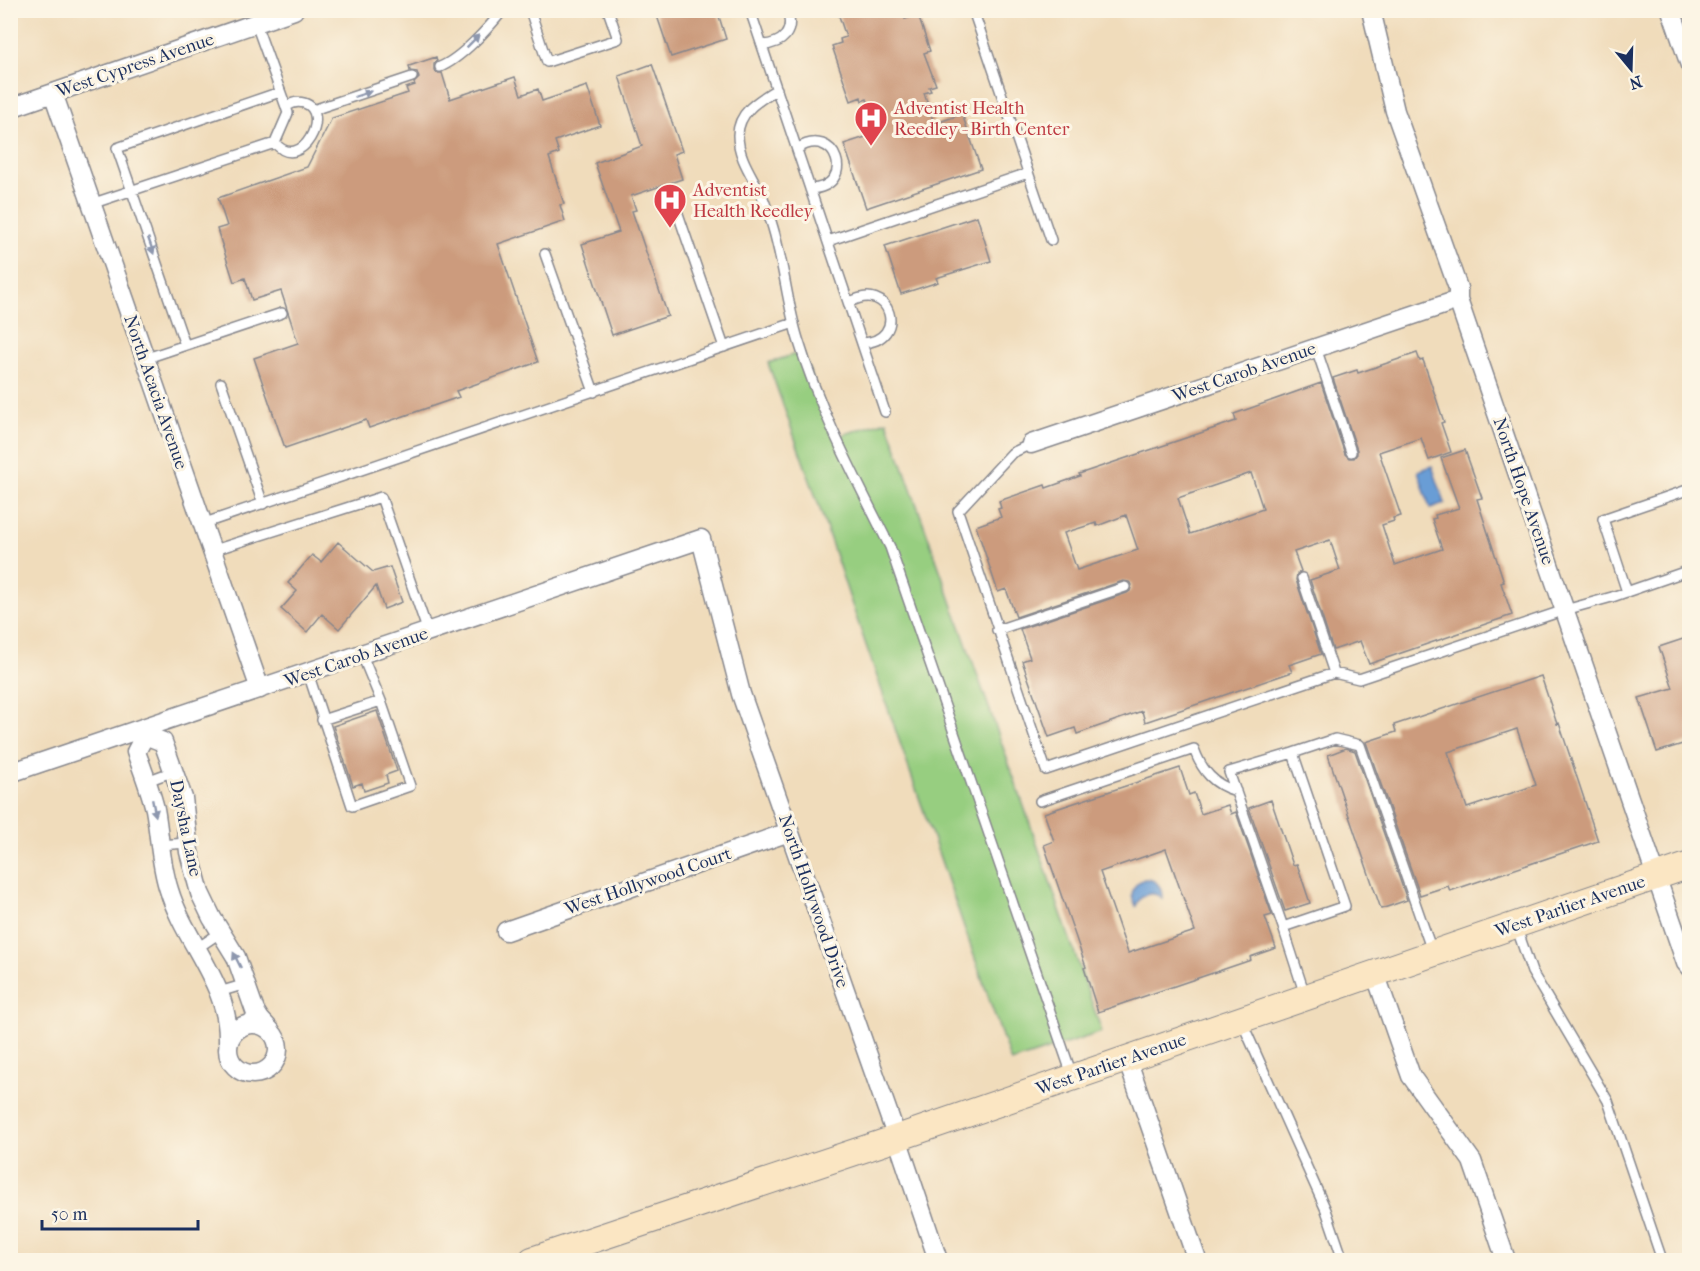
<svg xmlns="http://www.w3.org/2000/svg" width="1700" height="1271" font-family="'IM FELL French Canon',serif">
<rect width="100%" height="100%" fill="#fcf5e5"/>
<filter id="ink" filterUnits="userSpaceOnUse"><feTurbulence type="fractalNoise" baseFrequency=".0167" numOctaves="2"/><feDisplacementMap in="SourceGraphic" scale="12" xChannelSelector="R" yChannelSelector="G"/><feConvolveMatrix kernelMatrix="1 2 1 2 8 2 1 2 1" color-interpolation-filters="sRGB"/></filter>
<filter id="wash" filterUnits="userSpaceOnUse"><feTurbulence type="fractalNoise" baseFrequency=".008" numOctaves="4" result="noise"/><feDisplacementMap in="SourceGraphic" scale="24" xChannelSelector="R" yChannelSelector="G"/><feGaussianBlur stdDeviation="1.35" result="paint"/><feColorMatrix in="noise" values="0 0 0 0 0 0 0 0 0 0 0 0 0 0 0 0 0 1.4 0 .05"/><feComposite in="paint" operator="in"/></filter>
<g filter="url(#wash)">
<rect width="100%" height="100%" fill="#f0dcbb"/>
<path fill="#97ce80" stroke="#597e6f" stroke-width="1.5" d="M 802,352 L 835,437 L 887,421 L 1020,795 L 1102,1032 L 1011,1062 L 851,602 L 817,500 L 768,363 Z"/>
<path fill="#699dd5" stroke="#42669a" stroke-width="1.5" d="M 1432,466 L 1445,503 L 1430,508 L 1418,471 Z
M 1144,879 C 1156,879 1162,885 1162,898 C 1152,890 1140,894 1136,906 C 1129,895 1132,885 1144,879 Z"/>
<g id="blocks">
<path fill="#cc9b7d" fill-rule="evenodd" d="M 655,10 L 717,10 L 726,39 L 671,57 Z
M 837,10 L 902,10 L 905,19 L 918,15 L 930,51 L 924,53 L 936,85 L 929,87 L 931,91 L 924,93 L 934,124 L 962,114 L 981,169 L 866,208 L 844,144 L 878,133 L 867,99 L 862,101 L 861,97 L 851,101 L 832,46 L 841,43 L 840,39 L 846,37 Z
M 436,57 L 437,61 L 434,64 L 434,70 L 437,73 L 442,73 L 450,99 L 515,77 L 521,95 L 538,89 L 542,101 L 587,86 L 600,125 L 555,141 L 559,153 L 549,157 L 564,204 L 560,205 L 565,221 L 498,244 L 538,362 L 456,391 L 459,397 L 369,428 L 366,420 L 285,448 L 254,358 L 298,343 L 281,291 L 252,300 L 245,278 L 234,282 L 217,229 L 227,226 L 218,198 L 307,167 L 332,118 L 408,93 L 406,88 L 415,85 L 414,83 L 419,78 L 417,72 L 410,71 L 409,66 Z
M 652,64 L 682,151 L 674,154 L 682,179 L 631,196 L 636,210 L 632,211 L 668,316 L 612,335 L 582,244 L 619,232 L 595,163 L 642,146 L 619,76 Z
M 977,216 L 991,261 L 936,278 L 938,282 L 901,294 L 885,246 Z
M 1417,353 L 1420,361 L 1423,360 L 1437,401 L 1444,422 L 1441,423 L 1451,452 L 1429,460 L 1421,438 L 1379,452 L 1401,516 L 1393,518 L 1394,521 L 1382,525 L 1395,565 L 1442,549 L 1432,519 L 1436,518 L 1435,515 L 1459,508 L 1441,458 L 1465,450 L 1482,498 L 1477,499 L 1504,582 L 1501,583 L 1512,615 L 1369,664 L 1360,641 L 1333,650 L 1310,580 L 1340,570 L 1330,540 L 1294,552 L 1301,571 L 1297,574 L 1296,580 L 1321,654 L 1289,665 L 1292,672 L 1145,722 L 1142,711 L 1077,734 L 1075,728 L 1049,737 L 1022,661 L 1030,658 L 1020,629 L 1127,593 L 1130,591 L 1132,585 L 1129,582 L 1123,581 L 1016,617 L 1006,589 L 998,592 L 976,526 L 1001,517 L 998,509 L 1001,508 L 999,501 L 1045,485 L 1046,488 L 1080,476 L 1079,474 L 1236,421 L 1234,414 L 1321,383 L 1345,454 L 1349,458 L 1354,458 L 1357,454 L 1357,450 L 1333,378 L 1357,370 L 1358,373 ZM 1251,473 L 1263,509 L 1190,534 L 1178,498 ZM 1126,515 L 1138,550 L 1077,570 L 1064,533 L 1096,523 L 1097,526 Z
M 338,542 L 373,572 L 390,567 L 402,602 L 384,609 L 376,586 L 339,629 L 322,614 L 307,632 L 281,609 L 297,591 L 288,583 L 312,555 L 321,562 Z
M 1689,637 L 1689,742 L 1657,752 L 1639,698 L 1673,688 L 1659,647 Z
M 1541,676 L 1557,724 L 1559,723 L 1598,841 L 1450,891 L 1448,886 L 1420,895 L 1366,742 L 1396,732 L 1394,725 ZM 1517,729 L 1536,785 L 1467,808 L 1448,752 Z
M 377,711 L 397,771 L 386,775 L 388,783 L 364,791 L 362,783 L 353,786 L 333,726 Z
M 1346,748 L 1355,751 L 1407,900 L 1381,909 L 1328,755 Z
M 1180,768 L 1189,795 L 1194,793 L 1201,814 L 1228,805 L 1231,814 L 1236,812 L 1272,915 L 1265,917 L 1276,948 L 1250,957 L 1251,960 L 1098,1012 L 1084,968 L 1086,967 L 1044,845 L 1054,841 L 1044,813 ZM 1166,849 L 1195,931 L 1128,953 L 1100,872 Z
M 1271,800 L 1293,865 L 1297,864 L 1310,903 L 1285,911 L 1249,808 Z"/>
</g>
</g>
<g filter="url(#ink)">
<use href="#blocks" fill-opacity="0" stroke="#86868c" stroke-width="1.5"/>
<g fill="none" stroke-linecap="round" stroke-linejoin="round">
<g stroke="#86868c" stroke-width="12">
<path id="lane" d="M 530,10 L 547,62 L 618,39 L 608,10
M 750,10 L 885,412
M 973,10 L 1051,240
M 256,24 L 286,107 L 288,113 L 275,143 C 301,174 333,112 304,103 C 297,101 291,103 286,107
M 762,45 C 783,44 795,32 787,10
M 440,67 C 460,59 489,28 503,10
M 777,89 C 759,100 738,112 738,135 C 738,159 754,178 763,198 C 767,208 770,218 773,228 C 784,265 787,303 798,339 C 820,412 856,479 890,547 L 1072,1075
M 313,110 L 412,77
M 797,149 C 836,123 858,187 810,189
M 91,204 L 275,143
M 676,208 L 724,347
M 828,241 L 1028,173
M 545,254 L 594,392
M 849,303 C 891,278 909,341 862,343
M 185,345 L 117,148 L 280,92
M 1316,348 L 1351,452
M 144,359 L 282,313
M 221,383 L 263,504
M 1031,444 L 1012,453 L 958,511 L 1046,770 L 1334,673 L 1359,679 L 1565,610 L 1612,597 L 1690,570
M 202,524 L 794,323
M 211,551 L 381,497 L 428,632
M 1302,578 L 1334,673
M 1627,592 L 1603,519 L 1690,489
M 997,630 L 1125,587
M 308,673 L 352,806 L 410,786 L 381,701
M 322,720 L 381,701 L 362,655
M 1293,753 L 1335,739 L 1360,745 L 1432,951
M 147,781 L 174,771
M 1040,801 L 1194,749 C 1202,771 1214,785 1236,791
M 159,845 L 188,843
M 1516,926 L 1532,972 L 1608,1101 L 1662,1260
M 1283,927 L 1229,772 L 1293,753 L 1345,906 L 1283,927 L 1305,995
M 196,949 L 221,932
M 219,992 L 246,984
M 1241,1020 L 1326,1210 L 1343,1260"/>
</g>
<g stroke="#86868c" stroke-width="21">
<path id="street" d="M 1371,10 L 1395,111 L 1458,288 L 1458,300 L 1686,963 L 1690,968
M 1671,10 L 1690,65
M 53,93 L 260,689
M 10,108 L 294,10
M 1031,444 L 1458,300
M 143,729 L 145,735 L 163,742 L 183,798 L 189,852 L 200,893 L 212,918 L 236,957 L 255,1011 L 260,1019 L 271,1031
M 145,735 L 136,752 C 143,771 150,789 155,809 C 160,836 160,863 169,890 C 185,943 230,984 228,1042
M 10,773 L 701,539 L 741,694 L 897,1138 L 938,1260
M 506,931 L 789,832
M 1375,973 L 1411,1076 L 1472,1161 L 1506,1260
M228 1049a25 25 0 1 1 50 0a25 25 0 1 1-50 0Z
M 1127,1059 L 1197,1260"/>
</g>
<g stroke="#86868c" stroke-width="28">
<path id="secondary" d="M 532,1260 L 897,1138 L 1690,865"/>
</g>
<use href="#lane" stroke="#fff" stroke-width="9"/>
<use href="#street" stroke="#fff" stroke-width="18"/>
<use href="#secondary" stroke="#fbe6c3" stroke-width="26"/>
</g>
<defs><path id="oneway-solid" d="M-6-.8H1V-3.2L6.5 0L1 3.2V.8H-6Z" transform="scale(1.5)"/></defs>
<g fill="#8d97ae">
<use href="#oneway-solid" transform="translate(473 41) rotate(-45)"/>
<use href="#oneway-solid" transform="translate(363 94) rotate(-19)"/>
<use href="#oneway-solid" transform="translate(151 246) rotate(71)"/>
<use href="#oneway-solid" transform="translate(154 808) rotate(78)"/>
<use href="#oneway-solid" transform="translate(237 960) rotate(-116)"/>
</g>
</g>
<defs>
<g id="hospital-pin" transform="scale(1.725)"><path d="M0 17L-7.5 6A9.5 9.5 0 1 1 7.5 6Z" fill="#e0444e" stroke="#fcf5e5"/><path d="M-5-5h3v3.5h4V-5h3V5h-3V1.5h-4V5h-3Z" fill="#fff"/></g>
</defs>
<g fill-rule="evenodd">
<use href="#hospital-pin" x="871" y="118"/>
<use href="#hospital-pin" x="670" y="200"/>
</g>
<g text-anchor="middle" stroke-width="6" stroke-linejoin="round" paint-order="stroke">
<g font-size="18" fill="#1b2f5e" stroke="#fcf5e5">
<text transform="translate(135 65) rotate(-19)" y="6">West Cypress Avenue</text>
<text transform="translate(1244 372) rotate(-19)" y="6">West Carob Avenue</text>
<text transform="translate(156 392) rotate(71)" y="6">North Acacia Avenue</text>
<text transform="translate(1524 491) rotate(71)" y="6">North Hope Avenue</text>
<text transform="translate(356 657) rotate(-19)" y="6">West Carob Avenue</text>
<text transform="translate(186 828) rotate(78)" y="6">Daysha Lane</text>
<text transform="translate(648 881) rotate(-19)" y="6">West Hollywood Court</text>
<text transform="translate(814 901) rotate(71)" y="6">North Hollywood Drive</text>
<text transform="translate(1570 906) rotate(-19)" y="6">West Parlier Avenue</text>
<text transform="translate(1111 1064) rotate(-19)" y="6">West Parlier Avenue</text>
</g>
<g font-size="18" fill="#be3a42" stroke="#fcf5e5" text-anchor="start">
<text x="894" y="114">Adventist Health<tspan x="894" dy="21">Reedley - Birth Center</tspan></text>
<text x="693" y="196">Adventist<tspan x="693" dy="21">Health Reedley</tspan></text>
</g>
</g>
<rect width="1700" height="1271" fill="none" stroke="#fcf5e5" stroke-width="36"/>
<g transform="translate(1631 69) rotate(161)" stroke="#fcf5e5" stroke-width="4.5" paint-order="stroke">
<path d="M0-4.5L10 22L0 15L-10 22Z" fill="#1b2f5e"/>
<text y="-9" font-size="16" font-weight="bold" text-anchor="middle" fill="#1b2f5e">N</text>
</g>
<path d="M42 1220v9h156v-9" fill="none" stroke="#1b2f5e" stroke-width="3"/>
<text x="51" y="1220" font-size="18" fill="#1b2f5e" stroke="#fcf5e5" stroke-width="4.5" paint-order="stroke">50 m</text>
</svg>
